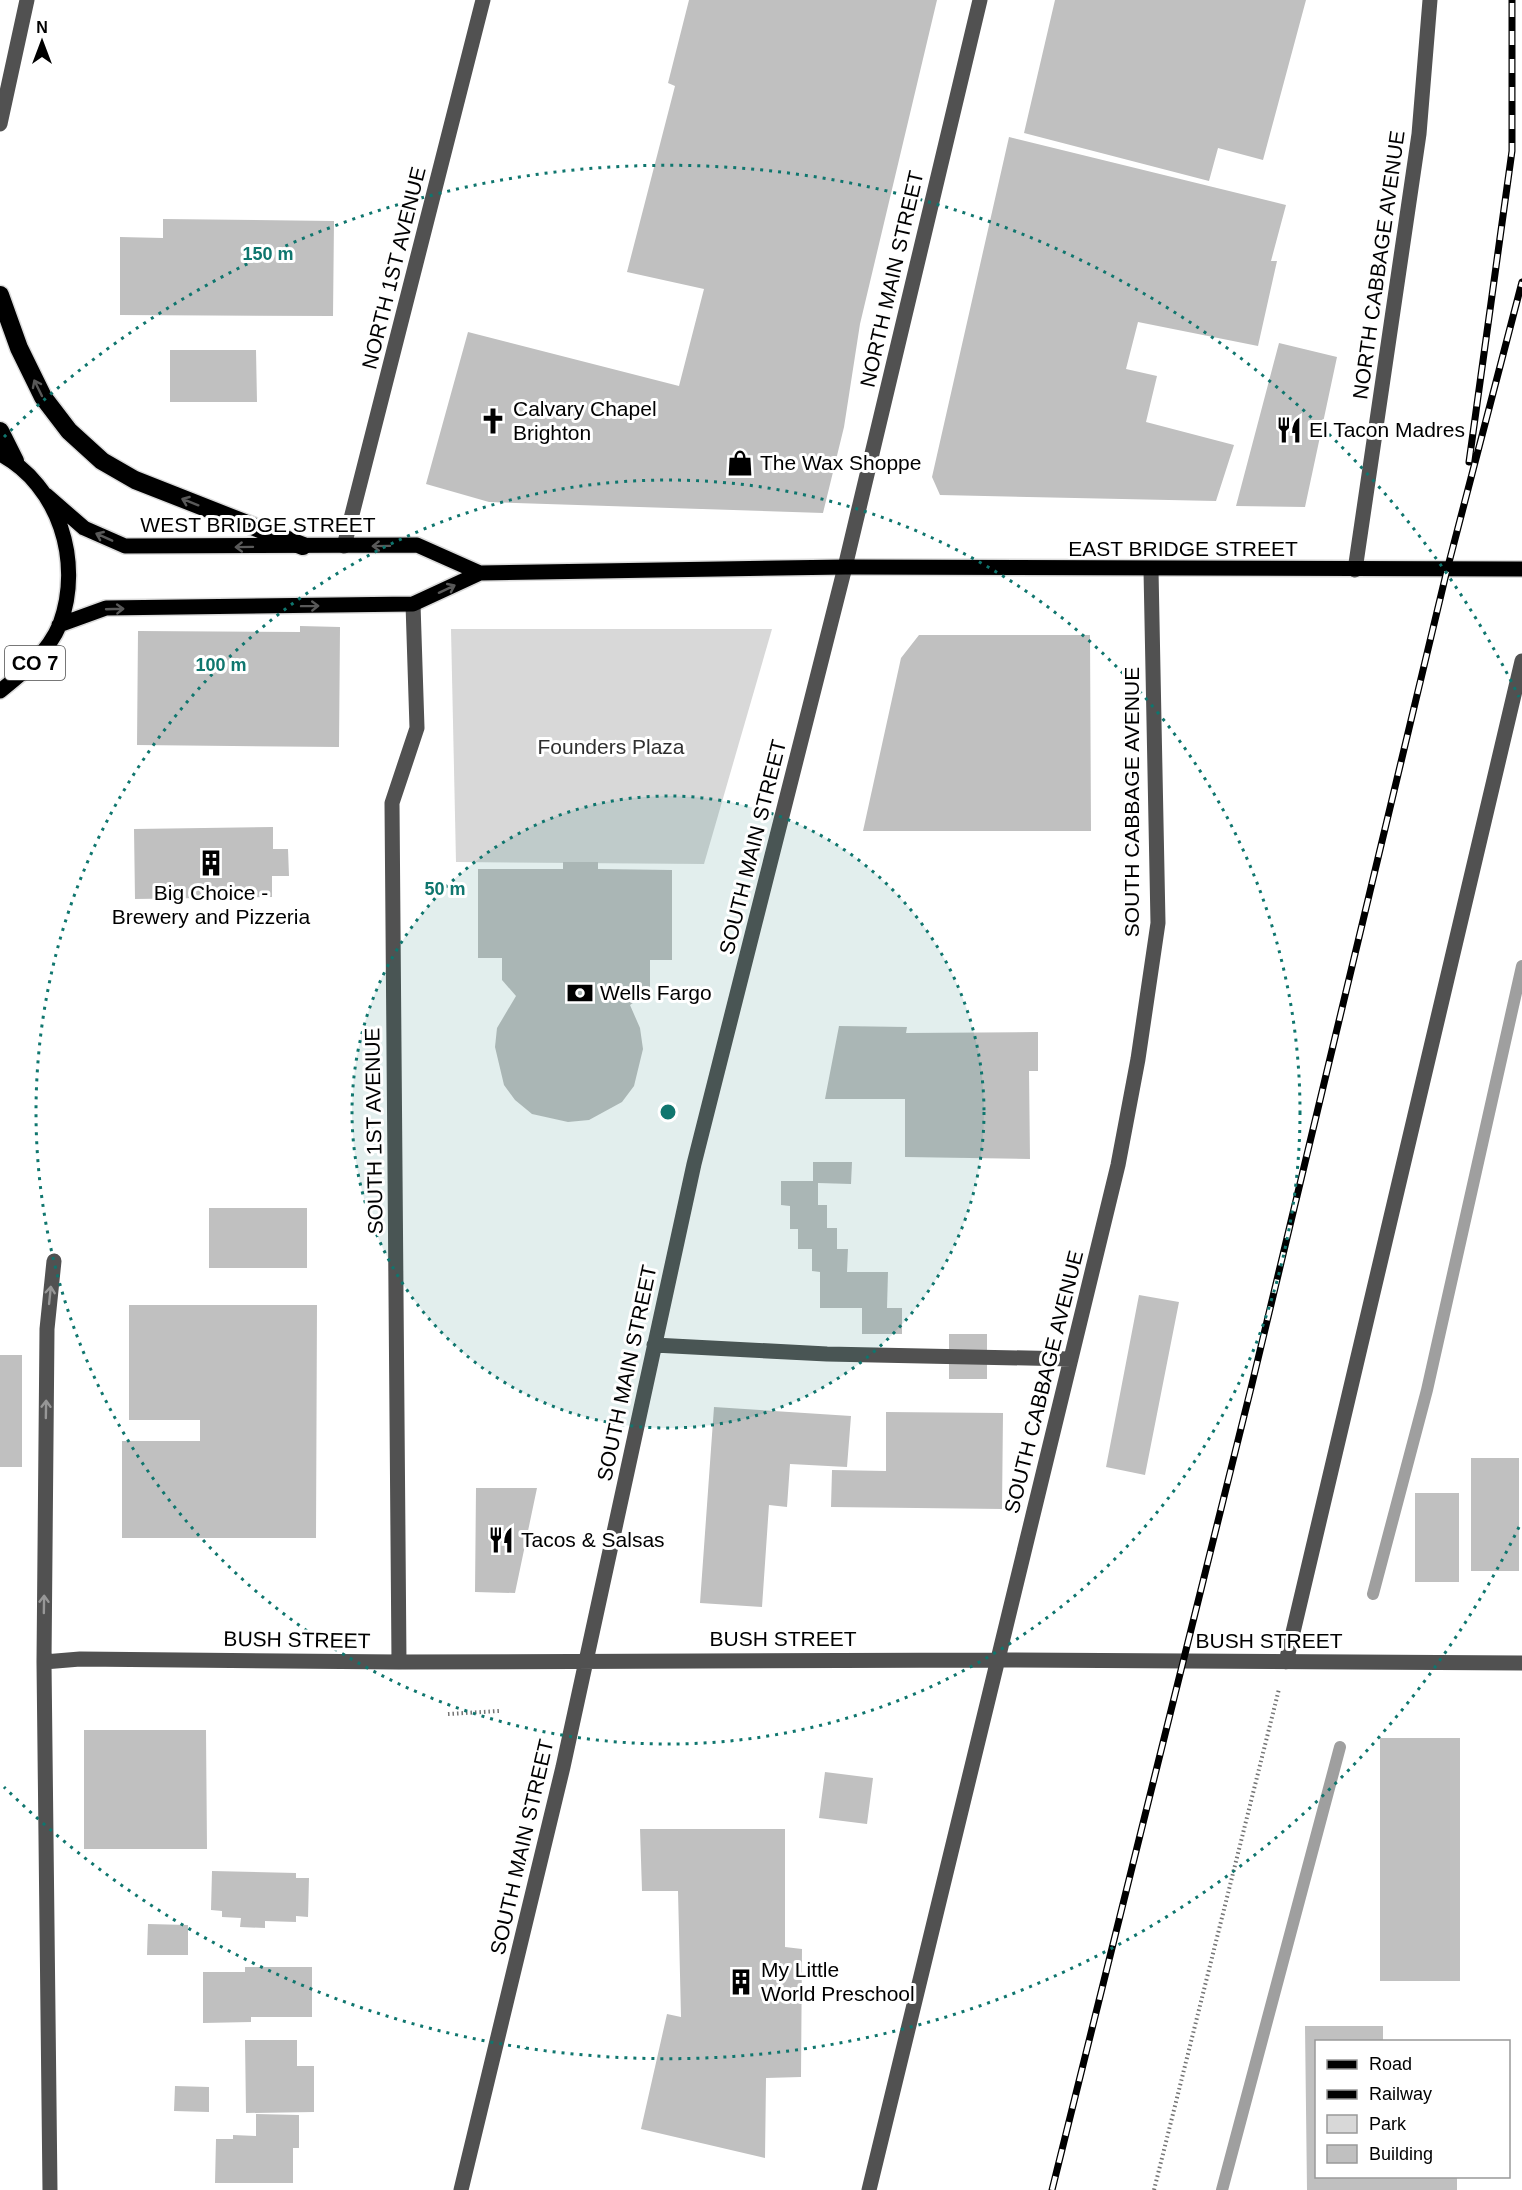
<svg xmlns="http://www.w3.org/2000/svg" width="1522" height="2190" font-family="Helvetica,sans-serif">
<rect width="100%" height="100%" fill="#fff"/>
<path fill="#d8d8d8" d="M 451,629 L 772,629 L 704,864 L 456,862 Z"/>
<g fill="none" stroke-linecap="round" stroke-linejoin="round">
<path stroke="#9f9f9f" stroke-width="12" d="M 1373,1594 L 1427,1390 L 1522,966
M 1222,2190 L 1340,1747"/>
</g>
<path fill="#c0c0c0" d="M 689,0 L 937,0 L 860,324 L 844,427 L 823,513 L 489,502 L 426,484 L 468,332 L 679,386 L 704,289 L 627,272 L 675,86 L 668,83 Z
M 1055,0 L 1306,0 L 1263,160 L 1218,148 L 1209,181 L 1024,133 Z
M 1009,137 L 1286,205 L 1271,261 L 1277,261 L 1258,346 L 1138,322 L 1126,369 L 1157,376 L 1146,422 L 1234,445 L 1216,501 L 940,495 L 932,477 Z
M 163,219 L 334,221 L 333,316 L 120,315 L 120,237 L 163,238 Z
M 1279,343 L 1337,357 L 1305,507 L 1236,506 Z
M 170,350 L 256,350 L 257,402 L 170,402 Z
M 300,626 L 340,627 L 339,747 L 137,745 L 138,631 L 300,632 Z
M 919,635 L 1090,635 L 1091,831 L 863,831 L 901,658 Z
M 273,827 L 273,849 L 288,849 L 289,876 L 272,876 L 272,897 L 135,899 L 134,829 Z
M 563,862 L 598,862 L 598,869 L 672,870 L 672,960 L 650,960 L 650,991 L 630,1005 L 640,1028 L 643,1049 L 634,1086 L 622,1102 L 589,1120 L 568,1122 L 532,1114 L 515,1100 L 504,1085 L 495,1047 L 497,1028 L 516,996 L 502,980 L 502,958 L 478,958 L 478,869 L 563,869 Z
M 839,1026 L 907,1027 L 906,1033 L 1038,1032 L 1038,1071 L 1029,1071 L 1030,1159 L 905,1157 L 905,1099 L 825,1099 Z
M 813,1162 L 852,1162 L 851,1184 L 818,1183 L 818,1205 L 827,1205 L 827,1228 L 837,1228 L 837,1249 L 848,1249 L 847,1272 L 888,1272 L 887,1308 L 902,1308 L 902,1334 L 862,1334 L 862,1308 L 820,1308 L 820,1272 L 812,1271 L 812,1249 L 798,1249 L 798,1229 L 790,1229 L 790,1206 L 781,1205 L 781,1181 L 813,1181 Z
M 209,1208 L 307,1208 L 307,1268 L 209,1268 Z
M 1139,1295 L 1179,1302 L 1145,1475 L 1106,1467 Z
M 129,1305 L 317,1305 L 316,1538 L 122,1538 L 122,1441 L 200,1441 L 200,1420 L 129,1420 Z
M 949,1334 L 987,1334 L 987,1379 L 949,1379 Z
M 0,1355 L 22,1355 L 22,1467 L 0,1467 Z
M 714,1407 L 851,1416 L 847,1467 L 790,1464 L 787,1507 L 769,1505 L 762,1607 L 700,1603 Z
M 886,1412 L 1003,1413 L 1002,1509 L 831,1507 L 832,1470 L 886,1471 Z
M 1471,1458 L 1519,1458 L 1519,1571 L 1471,1571 Z
M 476,1488 L 537,1488 L 515,1593 L 475,1592 Z
M 1415,1493 L 1459,1493 L 1459,1582 L 1415,1582 Z
M 84,1730 L 206,1730 L 207,1849 L 84,1849 Z
M 1380,1738 L 1460,1738 L 1460,1981 L 1380,1981 Z
M 825,1772 L 873,1778 L 867,1824 L 819,1818 Z
M 640,1829 L 785,1829 L 785,1947 L 802,1949 L 801,2077 L 766,2078 L 765,2158 L 641,2129 L 667,2014 L 681,2017 L 678,1891 L 642,1891 Z
M 212,1871 L 296,1873 L 296,1878 L 309,1878 L 308,1917 L 296,1916 L 296,1922 L 265,1921 L 265,1928 L 240,1927 L 241,1918 L 222,1917 L 222,1911 L 211,1910 Z
M 148,1924 L 188,1925 L 188,1955 L 147,1955 Z
M 245,1967 L 312,1967 L 312,2017 L 251,2017 L 251,2022 L 203,2023 L 203,1972 L 245,1972 Z
M 1305,2026 L 1383,2026 L 1383,2042 L 1316,2042 L 1316,2176 L 1457,2176 L 1457,2190 L 1307,2190 Z
M 245,2040 L 297,2040 L 297,2066 L 314,2066 L 314,2112 L 246,2113 Z
M 175,2086 L 209,2087 L 209,2112 L 174,2111 Z
M 256,2114 L 299,2115 L 299,2148 L 293,2148 L 293,2183 L 215,2183 L 216,2139 L 233,2139 L 233,2135 L 256,2136 Z"/>
<g fill="none" stroke-linecap="round" stroke-linejoin="round">
<g stroke="#dbdbdb" stroke-width="18">
<path id="major" d="M 0,454 C 59,485 83,562 60,624 C 48,653 23,673 0,691
M 46,495 L 84,528 L 125,546 L 417,545 L 480,573
M 59,625 L 106,608 L 413,604 L 480,573 L 845,567 L 1522,569"/>
</g>
<g stroke="#dbdbdb" stroke-width="21">
<path id="highway" d="M 0,295 L 19,348 L 43,397 L 69,431 L 102,461 L 135,480 L 303,546
M 0,431 L 15,461"/>
</g>
<path stroke="#737373" stroke-width="4" stroke-dasharray="1.5 3" stroke-linecap="butt" d="M 448,1714 L 499,1711
M 1154,2190 L 1279,1689"/>
<path stroke="#515151" stroke-width="15" d="M 0,124 L 27,0
M 344,546 L 483,0
M 1355,570 L 1419,134 L 1430,0
M 654,1345 L 827,1354 L 1071,1359
M 44,1662 L 80,1659 L 399,1662 L 998,1660 L 1522,1663
M 399,1662 L 392,803 L 417,728 L 413,604
M 1286,1662 L 1522,661
M 50,2190 L 44,1662 L 47,1329 L 54,1261
M 461,2190 L 563,1767 L 694,1164 L 845,567 L 980,0
M 869,2190 L 1118,1165 L 1138,1059 L 1158,923 L 1151,570"/>
<use href="#major" stroke="#000" stroke-width="15"/>
<use href="#highway" stroke="#000" stroke-width="18"/>
<g stroke="#000" stroke-width="7">
<path id="rail" d="M 1469,462 L 1512,151 L 1512,0
M 1052,2190 L 1252,1384 L 1447,570 L 1522,282"/>
</g>
<use href="#rail" stroke="#fff" stroke-width="4.5" stroke-dasharray="14" stroke-linecap="butt"/>
</g>
<defs><path id="oneway-shaft" d="M-6 0H5M1.5-3L5.5 0L1.5 3" fill="none" stroke-width="1.6" stroke-linecap="round" stroke-linejoin="round" transform="scale(1.5)"/></defs>
<g stroke="#595959">
<use href="#oneway-shaft" transform="translate(38 388) rotate(-116)"/>
<use href="#oneway-shaft" transform="translate(190 502) rotate(-158)"/>
<use href="#oneway-shaft" transform="translate(104 537) rotate(-156)"/>
<use href="#oneway-shaft" transform="translate(381 546) rotate(179)"/>
<use href="#oneway-shaft" transform="translate(244 547) rotate(179)"/>
<use href="#oneway-shaft" transform="translate(447 589) rotate(-25)"/>
<use href="#oneway-shaft" transform="translate(310 606) rotate(-1)"/>
<use href="#oneway-shaft" transform="translate(115 609) rotate(-2)"/>
</g>
<g stroke="#979797">
<use href="#oneway-shaft" transform="translate(50 1295) rotate(-84)"/>
<use href="#oneway-shaft" transform="translate(46 1409) rotate(-89)"/>
<use href="#oneway-shaft" transform="translate(44 1604) rotate(-89)"/>
</g>
<circle cx="668" cy="1112" r="316" fill="#0f766e" fill-opacity=".12"/>
<g fill="none" stroke="#0f766e" stroke-width="3" stroke-dasharray="3 6">
<circle cx="668" cy="1112" r="316"/>
<circle cx="668" cy="1112" r="632"/>
<path d="M1519 1527A947 947 0 0 1 4 1787M4 437A947 947 0 0 1 1519 697"/>
</g>
<defs>
<g id="church-bare" transform="scale(2.07)"><path d="M-1.2-6h2.4v3.5h3.3v2.4h-3.3V6h-2.4V-.1h-3.3v-2.4h3.3Z" fill="#000" stroke="#fff" stroke-width="2.5" paint-order="stroke"/></g>
<g id="restaurant-bare" transform="scale(2.07)"><path d="M-5-6h1v4h1v-4h1v4h1v-4h1v5L-1.5 .5V6h-2V.5L-5-1ZM5-6V6H3V1.5H1.5Q1.5-4 5-6Z" fill="#000" stroke="#fff" stroke-width="2.5" paint-order="stroke"/></g>
<g id="shop-bare" transform="scale(2.07)"><path d="M-5-2.5h2.3a2.7 3.5 0 0 1 5.4 0H5L5.5 6h-11ZM-1.5-2.5h3a1.5 2.3 0 0 0-3 0Z" fill="#000" stroke="#fff" stroke-width="2.5" paint-order="stroke"/></g>
<g id="building-bare" transform="scale(2.07)"><path d="M-4-6H4V6H1V3H-1V6H-4ZM-2.5-4.3h1.7v1.8h-1.7ZM.8-4.3h1.7v1.8H.8ZM-2.5-1h1.7V.8h-1.7ZM.8-1h1.7V.8H.8Z" fill="#000" stroke="#fff" stroke-width="2.5" paint-order="stroke"/></g>
<g id="bank-bare" transform="scale(2.07)"><path d="M-6-4H6V4H-6ZM0-2.3a2.3 2.3 0 1 0 0 4.6a2.3 2.3 0 1 0 0-4.6Z" fill="#000" stroke="#fff" stroke-width="2.5" paint-order="stroke"/></g>
</defs>
<g fill-rule="evenodd">
<use href="#church-bare" x="493" y="421"/>
<use href="#restaurant-bare" x="1289" y="430"/>
<use href="#shop-bare" x="740" y="463"/>
<use href="#building-bare" x="211" y="863"/>
<use href="#bank-bare" x="580" y="993"/>
<use href="#restaurant-bare" x="501" y="1540"/>
<use href="#building-bare" x="741" y="1982"/>
</g>
<g text-anchor="middle" stroke-width="6" stroke-linejoin="round" paint-order="stroke">
<rect fill="#fff" stroke="#4c4c4c" stroke-width="1.5" x="5" y="646" width="60" height="34" rx="4.5"/>
<g font-size="20" font-weight="bold" fill="#000">
<text x="35" y="670">CO 7</text>
</g>
<g font-size="21" fill="#000" stroke="#fff">
<text transform="translate(1379 265) rotate(-82)" y="7">NORTH CABBAGE AVENUE</text>
<text transform="translate(394 268) rotate(-76)" y="7">NORTH 1ST AVENUE</text>
<text transform="translate(892 279) rotate(-77)" y="7">NORTH MAIN STREET</text>
<text x="258" y="532">WEST BRIDGE STREET</text>
<text x="1183" y="556">EAST BRIDGE STREET</text>
<text transform="translate(1132 802) rotate(-90)" y="7">SOUTH CABBAGE AVENUE</text>
<text transform="translate(753 847) rotate(-76)" y="7">SOUTH MAIN STREET</text>
<text transform="translate(374 1131) rotate(-91)" y="7">SOUTH 1ST AVENUE</text>
<text transform="translate(627 1373) rotate(-78)" y="7">SOUTH MAIN STREET</text>
<text transform="translate(1044 1382) rotate(-76)" y="7">SOUTH CABBAGE AVENUE</text>
<text x="783" y="1646">BUSH STREET</text>
<text transform="translate(297 1640) rotate(1)" y="7">BUSH STREET</text>
<text x="1269" y="1648">BUSH STREET</text>
<text transform="translate(522 1847) rotate(-77)" y="7">SOUTH MAIN STREET</text>
</g>
<g font-size="21" fill="#000" stroke="#fff" text-anchor="start">
<text x="513" y="416">Calvary Chapel<tspan x="513" dy="24">Brighton</tspan></text>
<text x="1309" y="437">El Tacon Madres</text>
<text x="760" y="470">The Wax Shoppe</text>
<text x="211" y="900" text-anchor="middle">Big Choice -<tspan x="211" dy="24">Brewery and Pizzeria</tspan></text>
<text x="600" y="1000">Wells Fargo</text>
<text x="521" y="1547">Tacos &amp; Salsas</text>
<text x="761" y="1977">My Little<tspan x="761" dy="24">World Preschool</tspan></text>
</g>
<g font-size="21" fill="#2f2f2f" stroke="#fff">
<text x="611" y="754">Founders Plaza</text>
</g>
</g>
<circle cx="668" cy="1112" r="9" fill="#0f766e" stroke="#fff" stroke-width="3"/>
<g font-size="18" text-anchor="middle" font-weight="bold" fill="#0f766e" stroke="#fff" stroke-width="6" stroke-linejoin="round" paint-order="stroke">
<text x="268" y="260">150 m</text>
<text x="221" y="671">100 m</text>
<text x="445" y="895">50 m</text>
</g>
<rect x="1315" y="2040" width="195" height="138" fill="#ffffff" stroke="#999999" stroke-width="1.5"/>
<rect x="1327" y="2060" width="30" height="9" fill="#000000" stroke="#999999" stroke-width="1.5"/>
<text x="1369" y="2070" font-size="18" fill="#000000">Road</text>
<rect x="1327" y="2090" width="30" height="9" fill="#000000" stroke="#999999" stroke-width="1.5"/>
<text x="1369" y="2100" font-size="18" fill="#000000">Railway</text>
<rect x="1327" y="2115" width="30" height="18" fill="#d8d8d8" stroke="#999999" stroke-width="1.5"/>
<text x="1369" y="2130" font-size="18" fill="#000000">Park</text>
<rect x="1327" y="2145" width="30" height="18" fill="#c0c0c0" stroke="#999999" stroke-width="1.5"/>
<text x="1369" y="2160" font-size="18" fill="#000000">Building</text>
<g transform="translate(42 42)" stroke="#ffffff" stroke-width="4.5" paint-order="stroke">
<path d="M0-4.5L10 22L0 15L-10 22Z" fill="#000000"/>
<text y="-9" font-size="16" font-weight="bold" text-anchor="middle" fill="#000000">N</text>
</g>
</svg>
